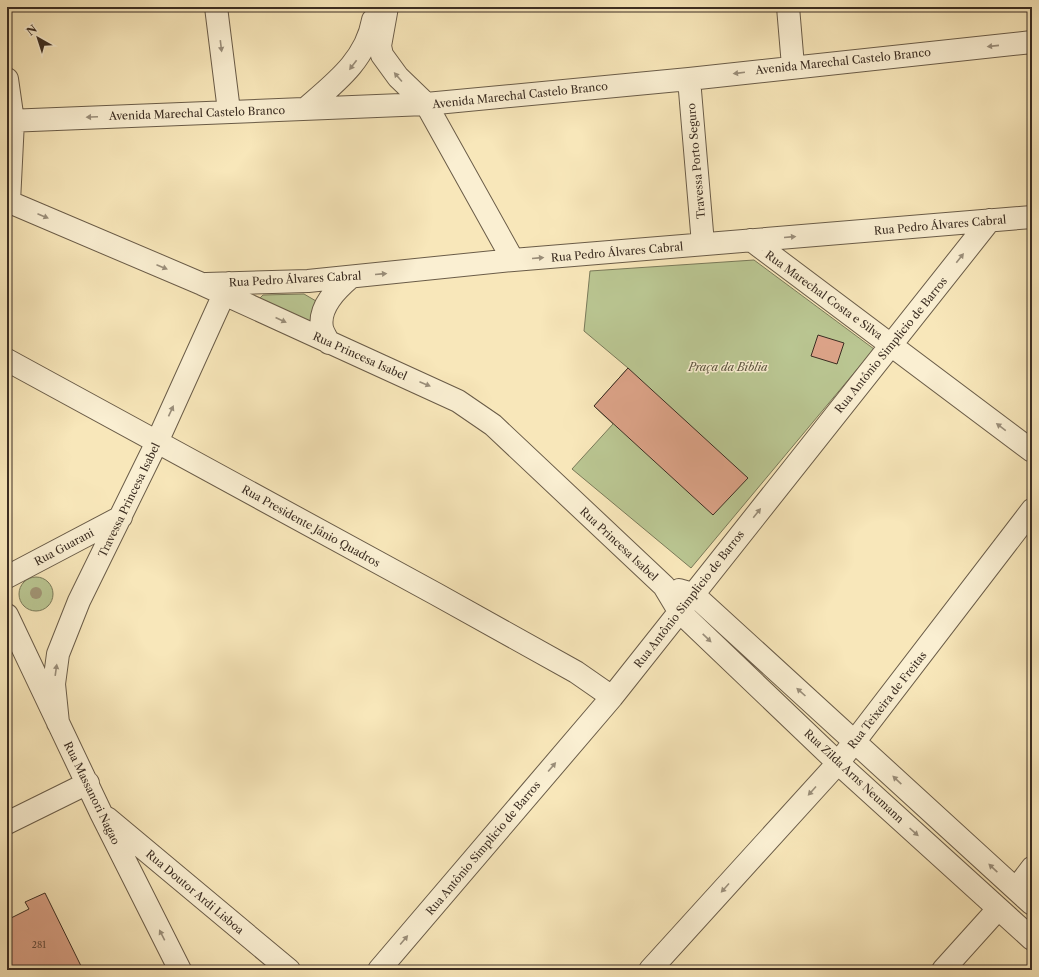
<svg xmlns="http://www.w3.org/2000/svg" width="1039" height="977" font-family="'Libre Caslon Text',serif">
<rect width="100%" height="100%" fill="#f8e7ba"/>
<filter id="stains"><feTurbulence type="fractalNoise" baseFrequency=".005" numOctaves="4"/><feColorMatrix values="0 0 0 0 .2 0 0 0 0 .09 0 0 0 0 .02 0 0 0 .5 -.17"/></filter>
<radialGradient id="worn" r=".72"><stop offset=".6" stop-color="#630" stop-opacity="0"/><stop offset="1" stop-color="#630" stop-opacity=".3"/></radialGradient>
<path fill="#bac692" stroke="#7a7a5a" d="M 754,260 L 874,349 L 691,568 L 572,469 L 613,424 L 594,406 L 628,368 L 584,331 L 590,271 Z
M 304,294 L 316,301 L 317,310 L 313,319 L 306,322 L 262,301 L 260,298 L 263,295 Z
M19 594a17 17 0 1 1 34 0a17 17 0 1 1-34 0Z"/>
<path fill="#dca388" stroke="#3b2d22" d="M 818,335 L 844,343 L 837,364 L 811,356 Z
M 628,368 L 748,478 L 713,515 L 594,406 Z
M 45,893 L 83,970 L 7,970 L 7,920 L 29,909 L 25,902 Z"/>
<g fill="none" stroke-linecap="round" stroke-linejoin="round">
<g stroke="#6a5c48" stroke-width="24">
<path id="minor" d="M 216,7 L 229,111
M 387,7 L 380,46 L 382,55 L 398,77 L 426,104 L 513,260
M 788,7 L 793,66
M 7,79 L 13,121 L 9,202
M 689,79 L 703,244
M 305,109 C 335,83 366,60 373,20
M 7,121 L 426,104 L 689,79 L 1032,42
M 7,201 L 202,284 L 458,401 L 493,425 L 664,586 L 679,611 L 838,763 L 1032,939
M 751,240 L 1032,451
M 206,284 L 308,281 L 513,260 L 1032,217
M 329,343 C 327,338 323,333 322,328 C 318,307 337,289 351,277
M 7,360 L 436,594 L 576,672 L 612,697
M 7,577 L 121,517
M 679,590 L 693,594 L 1032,904
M 7,615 L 101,813 L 180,970
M 58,723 L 54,684 L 58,654 L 79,601 L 157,442 L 229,283
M 107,818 L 289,970
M 7,823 L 88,783
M 1016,889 L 1032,868
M 379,970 L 612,697 L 990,220
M 650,970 L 838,763 L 1032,510
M 943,970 L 998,909"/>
</g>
<use href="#minor" stroke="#faefd2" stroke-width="22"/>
</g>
<circle fill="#a29676" cx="36" cy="593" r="6"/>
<defs><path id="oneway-solid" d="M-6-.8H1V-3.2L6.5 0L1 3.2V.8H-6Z"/></defs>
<g fill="#9a8e7a">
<use href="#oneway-solid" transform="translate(221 46) rotate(83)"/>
<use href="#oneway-solid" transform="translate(993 46) rotate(174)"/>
<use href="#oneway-solid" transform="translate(353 65) rotate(127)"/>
<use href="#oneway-solid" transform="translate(739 73) rotate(173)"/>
<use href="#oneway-solid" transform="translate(398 77) rotate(-131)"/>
<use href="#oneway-solid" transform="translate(92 117) rotate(178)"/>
<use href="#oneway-solid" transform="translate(43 216) rotate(23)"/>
<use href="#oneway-solid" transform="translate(790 237) rotate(-5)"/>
<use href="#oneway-solid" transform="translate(538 258) rotate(-5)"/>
<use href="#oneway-solid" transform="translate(960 258) rotate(-52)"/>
<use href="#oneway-solid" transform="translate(162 267) rotate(23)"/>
<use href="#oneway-solid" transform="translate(381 274) rotate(-5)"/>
<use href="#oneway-solid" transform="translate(281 320) rotate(25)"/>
<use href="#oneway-solid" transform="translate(425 384) rotate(23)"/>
<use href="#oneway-solid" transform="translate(171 411) rotate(-65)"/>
<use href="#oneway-solid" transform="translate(1001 427) rotate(-143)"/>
<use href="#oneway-solid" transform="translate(757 513) rotate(-51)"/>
<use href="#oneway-solid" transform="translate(707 638) rotate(44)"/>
<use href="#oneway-solid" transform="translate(56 670) rotate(-82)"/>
<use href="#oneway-solid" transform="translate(801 692) rotate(-138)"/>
<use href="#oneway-solid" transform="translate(552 767) rotate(-50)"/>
<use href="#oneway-solid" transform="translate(897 780) rotate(-137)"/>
<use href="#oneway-solid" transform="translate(812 791) rotate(132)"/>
<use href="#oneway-solid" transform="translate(914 832) rotate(42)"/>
<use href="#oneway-solid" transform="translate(993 868) rotate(-137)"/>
<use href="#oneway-solid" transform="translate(725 888) rotate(132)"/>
<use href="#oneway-solid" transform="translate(162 935) rotate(-117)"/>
<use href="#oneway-solid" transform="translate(404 940) rotate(-50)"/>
</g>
<g text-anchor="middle" stroke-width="3" stroke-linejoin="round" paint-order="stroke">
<g font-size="9" fill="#634a3c">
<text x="39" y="948">281</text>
</g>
<g font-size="11" fill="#3b2d22" stroke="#faefd2">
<text transform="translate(843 61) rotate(-6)" y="4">Avenida Marechal Castelo Branco</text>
<text transform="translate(520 95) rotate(-6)" y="4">Avenida Marechal Castelo Branco</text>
<text transform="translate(197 113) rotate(-2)" y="4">Avenida Marechal Castelo Branco</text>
<text transform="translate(696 161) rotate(-95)" y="4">Travessa Porto Seguro</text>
<text transform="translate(940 225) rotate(-5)" y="4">Rua Pedro Álvares Cabral</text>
<text transform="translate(617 252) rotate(-5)" y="4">Rua Pedro Álvares Cabral</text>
<text transform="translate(295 279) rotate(-3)" y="4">Rua Pedro Álvares Cabral</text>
<text transform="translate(824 295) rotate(36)" y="4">Rua Marechal Costa e Silva</text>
<text transform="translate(891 345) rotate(-51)" y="4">Rua Antônio Simplicio de Barros</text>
<text transform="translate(360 356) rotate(24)" y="4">Rua Princesa Isabel</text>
<text transform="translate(129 500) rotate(-64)" y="4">Travessa Princesa Isabel</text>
<text transform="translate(311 526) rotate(29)" y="4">Rua Presidente Jânio Quadros</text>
<text transform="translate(619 544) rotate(43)" y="4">Rua Princesa Isabel</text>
<text transform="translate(64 547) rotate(-28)" y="4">Rua Guarani</text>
<text transform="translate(689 599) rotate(-52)" y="4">Rua Antônio Simplicio de Barros</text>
<text transform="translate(887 700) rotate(-52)" y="4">Rua Teixeira de Freitas</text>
<text transform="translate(854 776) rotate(43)" y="4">Rua Zilda Arns Neumann</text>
<text transform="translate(92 793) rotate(64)" y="4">Rua Massanori Nagao</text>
<text transform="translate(483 848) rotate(-50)" y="4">Rua Antônio Simplicio de Barros</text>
<text transform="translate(195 892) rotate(40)" y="4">Rua Doutor Ardi Lisboa</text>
</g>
<g font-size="11" font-style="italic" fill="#5b533e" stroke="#faefd2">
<text x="728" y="371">Praça da Bíblia</text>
</g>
</g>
<rect width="1039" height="977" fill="none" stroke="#f8e7ba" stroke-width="24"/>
<rect x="8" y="8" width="1023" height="961" fill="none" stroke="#3b2d22" stroke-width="2"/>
<rect x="12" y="12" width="1015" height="953" fill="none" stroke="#3b2d22"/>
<g transform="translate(38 38) rotate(321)" stroke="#faefd2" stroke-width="3" paint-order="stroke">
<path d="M0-3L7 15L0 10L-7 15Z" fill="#3b2d22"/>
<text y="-6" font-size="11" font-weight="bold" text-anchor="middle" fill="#3b2d22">N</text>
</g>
<rect width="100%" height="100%" filter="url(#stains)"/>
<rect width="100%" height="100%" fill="url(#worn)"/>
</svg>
